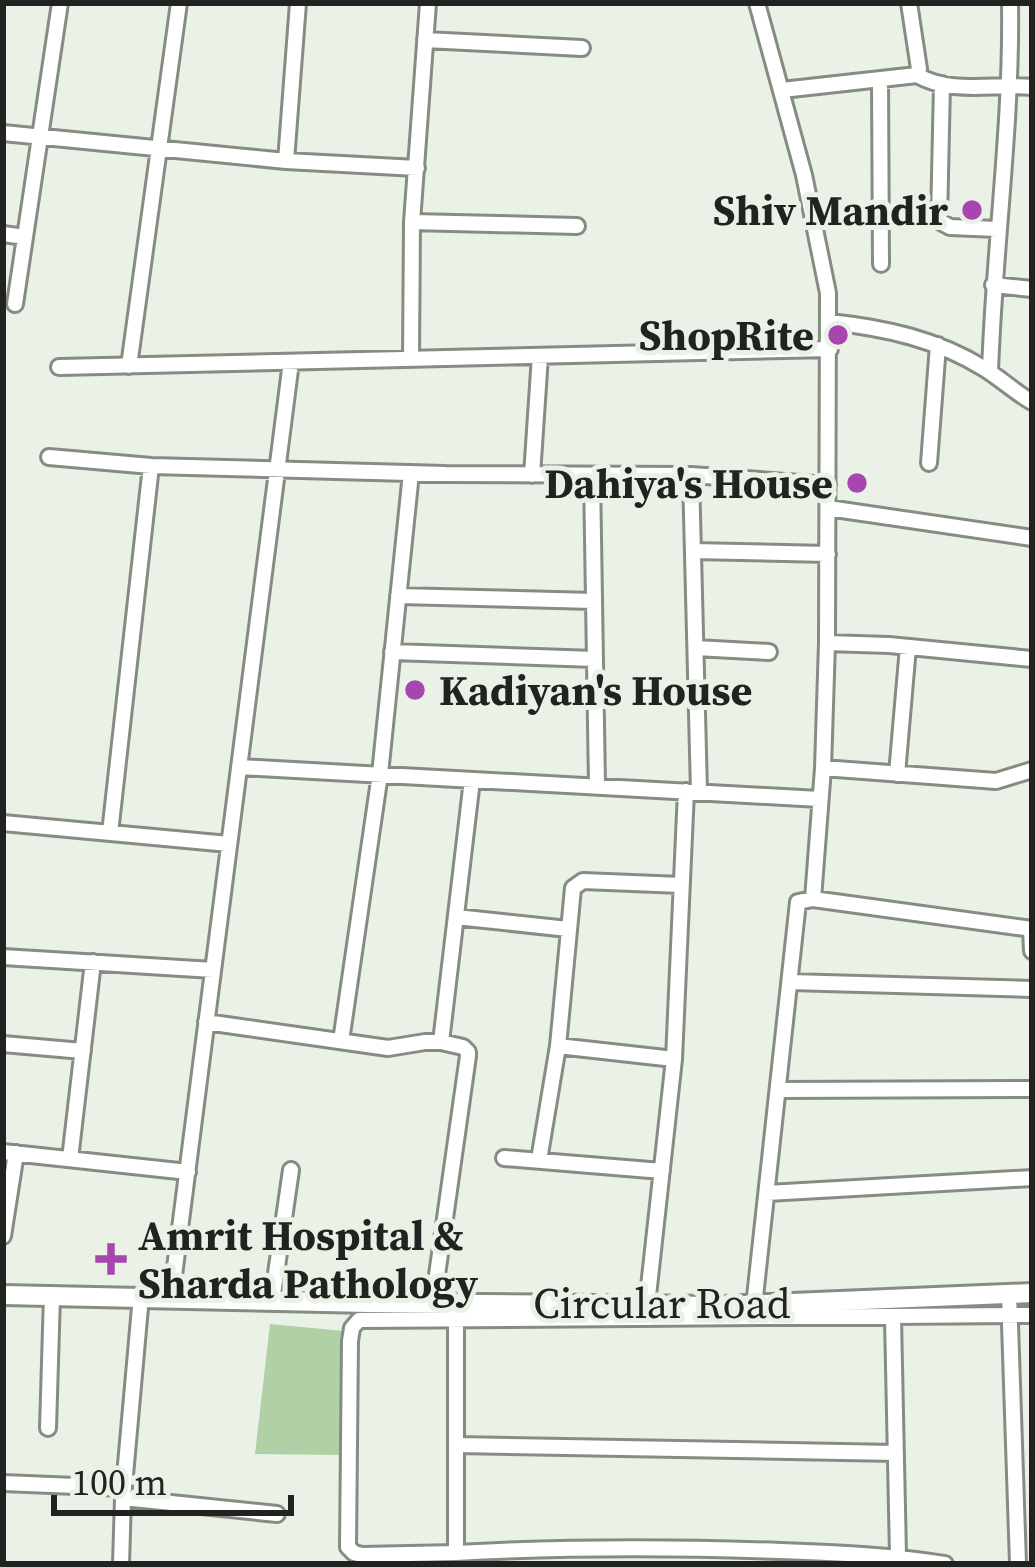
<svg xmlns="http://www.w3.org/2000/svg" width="1035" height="1567" font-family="'Source Serif 4',serif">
<rect width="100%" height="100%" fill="#eaf2e7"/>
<path fill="#b1d0a6" d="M 270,1324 L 344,1331 L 343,1455 L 255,1454 Z"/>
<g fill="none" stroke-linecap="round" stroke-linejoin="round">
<g stroke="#858d83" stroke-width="20">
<path id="minor" d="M 757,3 L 804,175 L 828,293 L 827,643 L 823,768 L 813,899
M 909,3 L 919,69 L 917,75
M 425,40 L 582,48
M 880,79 L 881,264
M 942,84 L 939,221 L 950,227 L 997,229
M 782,90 L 917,75 C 951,95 995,83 1032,87
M 3,133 L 286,161 L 417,168
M 286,161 L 298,3
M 412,222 L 577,226
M 3,234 L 25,237
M 993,285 L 1032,289
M 15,304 L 60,3
M 830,322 C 885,328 937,339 985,369 C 1001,379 1015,392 1032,402
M 411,359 L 412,222 L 428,3
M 129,366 L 179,3
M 59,367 L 830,349
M 990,372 C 994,249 1012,126 1010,3
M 49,457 L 151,466 L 445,474 L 691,475 L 828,485
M 929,463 L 938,345
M 532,475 L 540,356
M 592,475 L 597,786
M 691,475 L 699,792
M 828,508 L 1032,538
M 693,551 L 828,554
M 398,596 L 594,601
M 827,643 L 889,645 L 1032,659
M 696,648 L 769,652
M 392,652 L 595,659
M 239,767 L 819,799
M 823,768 L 996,781 L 1032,770
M 897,774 L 908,647
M 3,823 L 229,844
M 110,833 L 151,466
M 456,917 L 568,929
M 1031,929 L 1032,951
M 3,957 L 213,970
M 790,982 L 1032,989
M 206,1022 L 388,1048 L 425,1042 L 441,1042 L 472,780
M 341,1041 L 380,774 L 411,473
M 3,1044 L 83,1051
M 558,1046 L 674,1059
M 779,1090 L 1032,1089
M 3,1152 L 188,1172
M 504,1158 L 662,1171
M 70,1159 L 93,962
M 539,1160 L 558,1046 L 573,888 L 583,881 L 681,885
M 767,1193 L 1032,1178
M 3,1236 L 16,1153
M 1009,1294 L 1018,1564
M 171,1299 L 291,362
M 272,1301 L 291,1170
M 433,1303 L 468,1056 L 468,1052 L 463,1047 L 441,1042
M 647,1305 L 674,1059 L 686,791
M 754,1306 L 798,902 L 813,899 L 1032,929
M 456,1316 L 456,1553 C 565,1547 671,1547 780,1551 C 835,1553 890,1555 945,1564
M 893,1318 L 898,1556
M 48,1428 L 52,1296
M 456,1445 L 896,1453
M 3,1483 L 124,1488
M 123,1498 L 277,1514
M 456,1553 L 362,1555 L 354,1553 L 348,1547 L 350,1341 L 352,1328 L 359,1320 L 1032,1315
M 121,1564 L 123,1498 L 141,1296"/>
</g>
<g stroke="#858d83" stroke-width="24">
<path id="secondary" d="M 3,1295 L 369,1303 L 722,1306 L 1032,1293"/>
</g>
<use href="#minor" stroke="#fff" stroke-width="14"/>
<use href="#secondary" stroke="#fff" stroke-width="18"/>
</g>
<g fill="#a746ae" stroke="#eaf2e7" stroke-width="4.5">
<circle cx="972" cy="210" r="12"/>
<circle cx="838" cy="335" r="12"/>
<circle cx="857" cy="483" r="12"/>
<circle cx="415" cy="690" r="12"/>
<path d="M105 1241h12v12h12v12h-12v12h-12v-12h-12v-12h12z"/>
</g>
<g text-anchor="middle" stroke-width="10" stroke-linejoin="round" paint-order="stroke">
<g font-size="42" font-weight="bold" fill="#20231f" stroke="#eaf2e7" text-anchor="end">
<text x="948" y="225">Shiv Mandir</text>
<text x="814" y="350">ShopRite</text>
<text x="833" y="498">Dahiya's House</text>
<text x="439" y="705" text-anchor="start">Kadiyan's House</text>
<text x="138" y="1250" text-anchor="start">Amrit Hospital &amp;<tspan x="138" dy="48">Sharda Pathology</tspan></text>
</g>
<g font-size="42" fill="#20231f" stroke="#eaf2e7">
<text x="662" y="1318">Circular Road</text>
</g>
</g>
<rect width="1035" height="1567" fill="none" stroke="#20231f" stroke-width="12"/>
<path d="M54 1495v18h237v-18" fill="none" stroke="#20231f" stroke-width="6"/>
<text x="72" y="1495" font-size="36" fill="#20231f" stroke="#eaf2e7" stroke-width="9" paint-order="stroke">100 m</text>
</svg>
